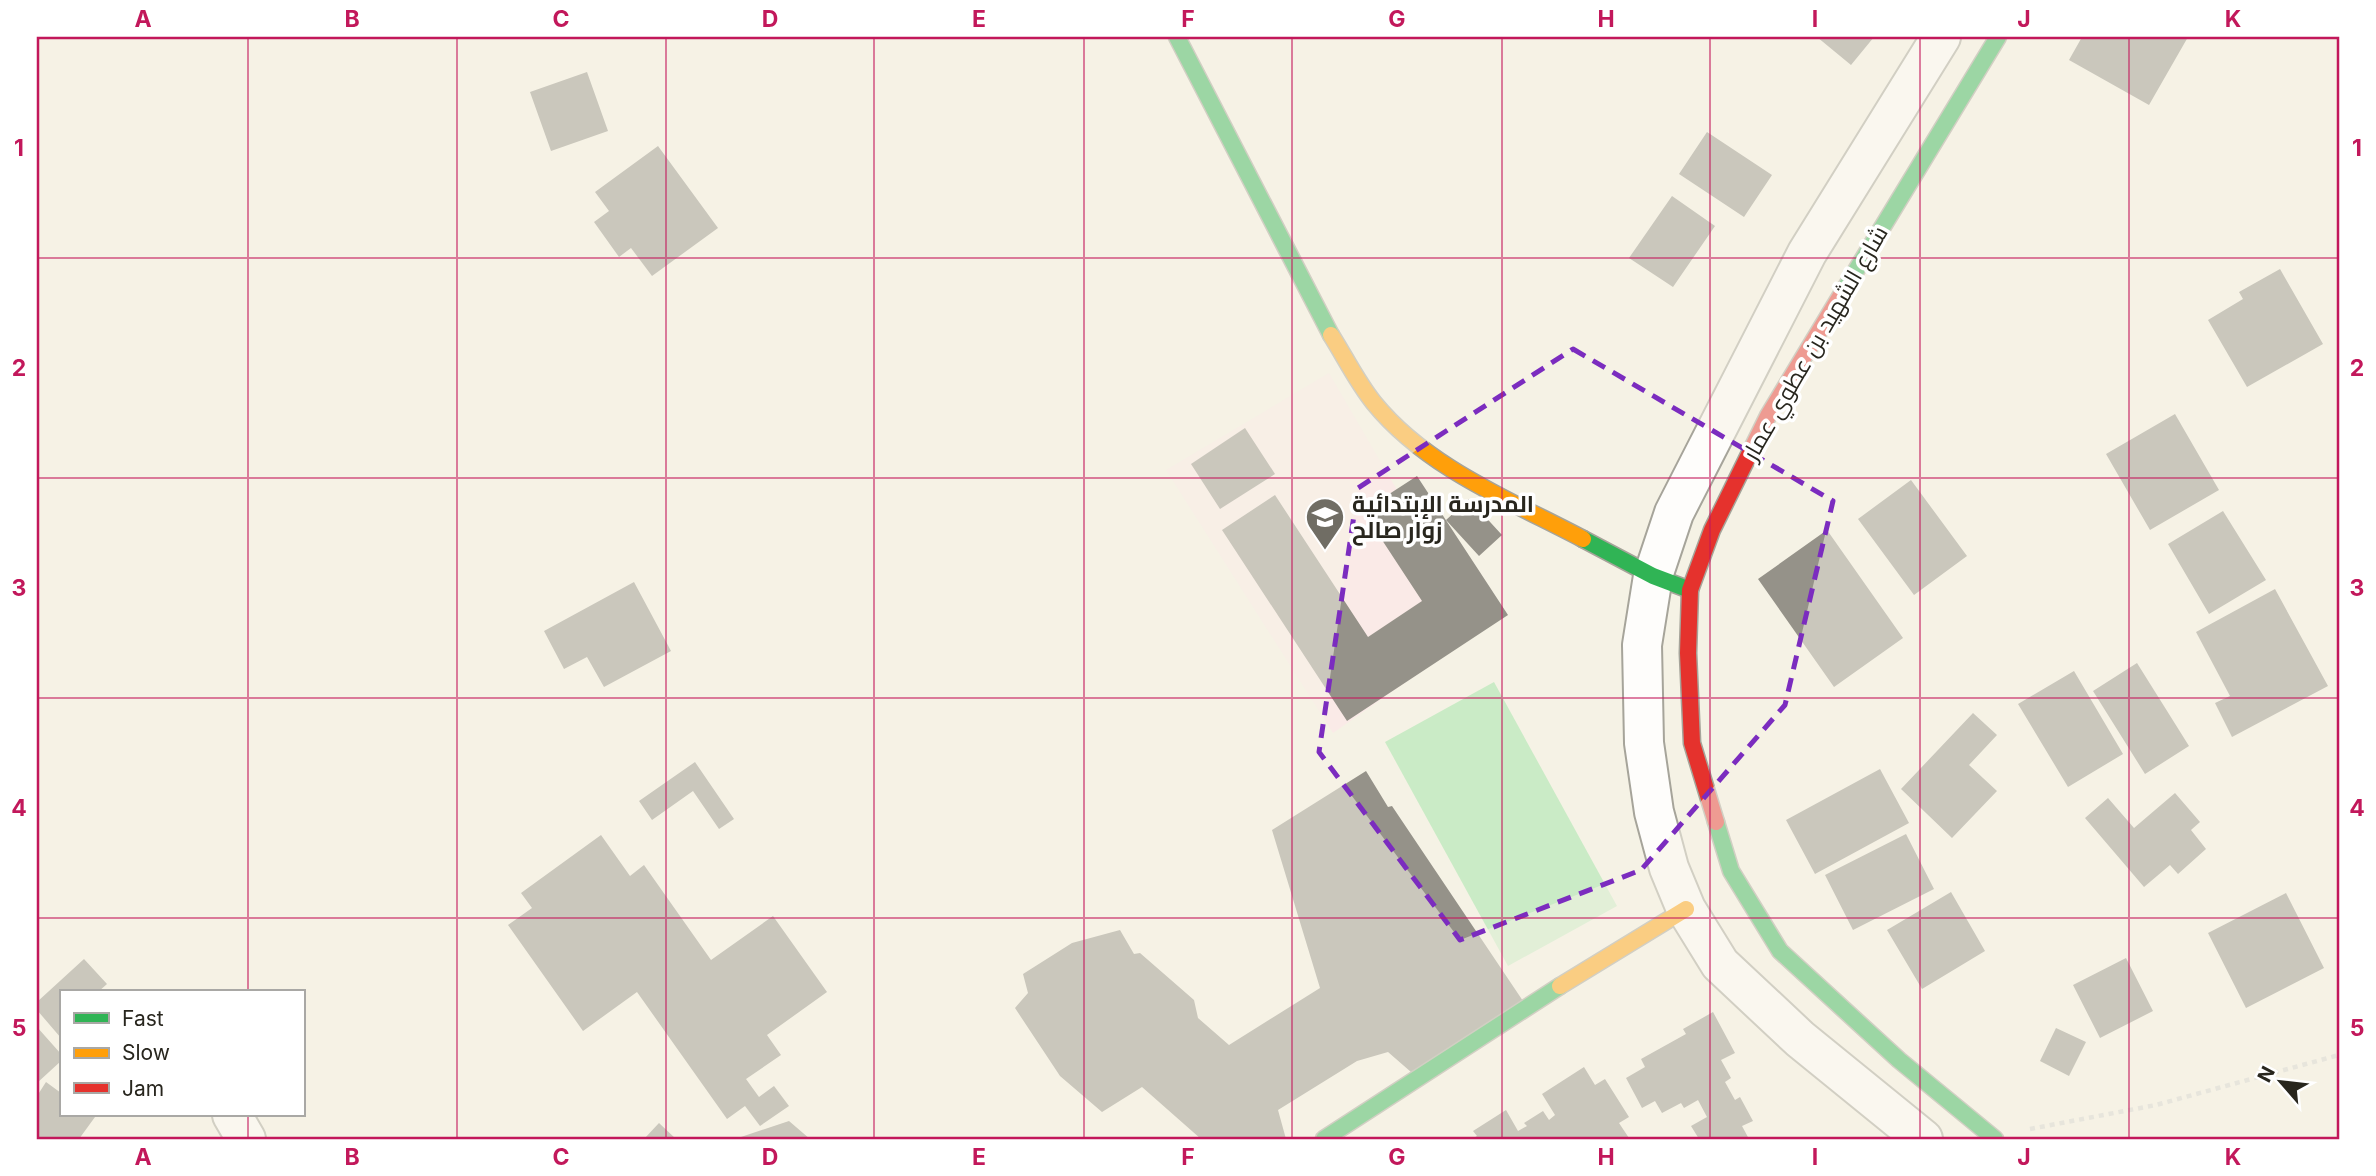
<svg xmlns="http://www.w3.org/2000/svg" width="2376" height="1176" font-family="Inter,Cairo,sans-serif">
<rect width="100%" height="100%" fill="#f5f2e5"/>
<path fill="#faeae7" d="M 1329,373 L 1479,631 L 1333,733 L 1166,470 Z"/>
<path fill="#caebc6" d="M 1494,682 L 1617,906 L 1508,966 L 1385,742 Z"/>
<path fill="#959289" d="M 1817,37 L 1874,37 L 1851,65 Z
M 2082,37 L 2188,37 L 2149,105 L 2069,60 Z
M 587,72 L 608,131 L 551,151 L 530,92 Z
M 1707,132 L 1772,175 L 1744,217 L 1679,174 Z
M 658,146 L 718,228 L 652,276 L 631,248 L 619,257 L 594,222 L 609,211 L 595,192 Z
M 1672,196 L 1715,226 L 1673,287 L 1629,258 Z
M 2280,269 L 2323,344 L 2247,387 L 2208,320 L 2243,299 L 2239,292 Z
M 2175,414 L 2219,490 L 2150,530 L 2106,454 Z
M 1245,428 L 1275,474 L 1220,509 L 1191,464 Z
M 1417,476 L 1508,615 L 1347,721 L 1222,530 L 1275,495 L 1368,637 L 1422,601 L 1363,511 Z
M 1911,480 L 1967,556 L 1914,595 L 1858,519 Z
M 1469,499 L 1502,535 L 1479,556 L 1446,520 Z
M 2223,511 L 2266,580 L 2209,614 L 2168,544 Z
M 1827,530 L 1903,638 L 1834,687 L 1758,579 Z
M 634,582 L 671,651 L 604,687 L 587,657 L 564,669 L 544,631 Z
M 2275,589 L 2328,686 L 2232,737 L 2215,703 L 2230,696 L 2196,632 Z
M 2137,663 L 2189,746 L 2145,774 L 2093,691 Z
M 2074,671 L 2123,754 L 2068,787 L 2018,704 Z
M 1973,713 L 1997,735 L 1969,765 L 1997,791 L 1952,838 L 1901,789 Z
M 695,762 L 734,819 L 719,829 L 693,791 L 652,820 L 639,801 Z
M 1880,769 L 1909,823 L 1815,874 L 1786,820 Z
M 1366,771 L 1388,807 L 1392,806 L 1523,1001 L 1411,1072 L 1388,1052 L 1357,1061 L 1278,1110 L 1286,1139 L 1201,1139 L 1142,1087 L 1102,1112 L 1060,1076 L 1015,1008 L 1028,993 L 1023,974 L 1072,943 L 1120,930 L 1134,954 L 1140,953 L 1194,1000 L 1198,1018 L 1229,1045 L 1320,988 L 1272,830 Z
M 2175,793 L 2200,822 L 2191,830 L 2206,849 L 2178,874 L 2170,865 L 2144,887 L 2085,818 L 2108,798 L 2134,828 Z
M 1906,834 L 1934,889 L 1853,930 L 1825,875 Z
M 601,835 L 630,876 L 644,865 L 711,960 L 773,916 L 827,992 L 767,1035 L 781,1055 L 746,1079 L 759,1097 L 774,1086 L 789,1106 L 760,1126 L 745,1106 L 727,1119 L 637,992 L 583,1031 L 508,925 L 532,908 L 521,893 Z
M 1951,892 L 1985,951 L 1922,989 L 1887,930 Z
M 2286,893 L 2324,968 L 2246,1008 L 2208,933 Z
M 2126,958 L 2153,1011 L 2100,1038 L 2073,985 Z
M 84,959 L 107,984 L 98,992 L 61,992 L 61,1038 L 37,1010 L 37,1002 Z
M 1713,1012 L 1735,1053 L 1721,1060 L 1731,1078 L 1725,1082 L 1735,1100 L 1740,1097 L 1753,1121 L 1742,1126 L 1749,1139 L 1699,1139 L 1691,1126 L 1707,1117 L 1698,1100 L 1684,1108 L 1681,1103 L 1662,1113 L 1655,1101 L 1642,1108 L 1626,1078 L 1645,1067 L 1641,1059 L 1686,1034 L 1683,1029 Z
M 37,1027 L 61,1054 L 61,1061 L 37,1083 Z
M 2056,1028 L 2086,1042 L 2069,1076 L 2040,1061 Z
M 1584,1067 L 1595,1085 L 1605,1079 L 1629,1117 L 1619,1123 L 1629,1138 L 1472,1139 L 1477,1136 L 1473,1131 L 1506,1110 L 1518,1131 L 1527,1126 L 1524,1123 L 1543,1111 L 1549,1120 L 1555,1115 L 1542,1094 Z
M 46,1082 L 61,1093 L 61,1115 L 95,1117 L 79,1139 L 37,1139 L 37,1096 Z
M 789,1121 L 810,1139 L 735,1139 Z
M 659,1123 L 676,1139 L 644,1139 Z"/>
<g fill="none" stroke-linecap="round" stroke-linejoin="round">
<g stroke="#a6a49a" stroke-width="42">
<path id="street" d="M 232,1115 L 246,1139
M 1923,1139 L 1800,1039 L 1720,964 L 1686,909 L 1669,868 L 1654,812 L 1644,743 L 1642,645 L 1653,576 L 1674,513 L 1807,253 L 1941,37"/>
</g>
<g stroke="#a6a49a" stroke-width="19">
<path id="fast" d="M 1177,37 L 1331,335
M 1843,292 L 1998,37
M 1583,539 L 1653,576 L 1690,590
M 1716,822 L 1731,871 L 1780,951 L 1899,1060 L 1995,1139
M 1324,1139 L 1560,986"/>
</g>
<g stroke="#a6a49a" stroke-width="19">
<path id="slow" d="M 1331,335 C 1345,357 1357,382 1374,403 C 1427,468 1511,501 1583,539
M 1560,986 L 1686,909"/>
</g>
<g stroke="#a6a49a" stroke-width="19">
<path id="jam" d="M 1716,822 L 1692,743 L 1688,653 L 1690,590 L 1712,530 L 1768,416 L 1843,292"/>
</g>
<path stroke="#d5d4d0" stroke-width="4.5" stroke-dasharray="5 5" stroke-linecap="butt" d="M 2030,1129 L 2156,1105 L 2339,1055"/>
<use href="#street" stroke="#fefdfb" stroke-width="38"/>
<use href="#fast" stroke="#30b455" stroke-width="16"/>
<use href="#slow" stroke="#ff9f0a" stroke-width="16"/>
<use href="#jam" stroke="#e5322d" stroke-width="16"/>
</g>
<path d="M0 0H2376V1176H0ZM 1573,349 L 1833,501 L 1785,705 L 1641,870 L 1460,940 L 1319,752 L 1358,488 Z" fill="#f5f2e5" fill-opacity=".55" fill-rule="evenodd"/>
<path fill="none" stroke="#7b2cbf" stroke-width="5" stroke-dasharray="14 9" stroke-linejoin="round" d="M 1573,349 L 1833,501 L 1785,705 L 1641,870 L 1460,940 L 1319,752 L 1358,488 Z"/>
<path fill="none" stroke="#c2185b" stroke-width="2" stroke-opacity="0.55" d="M 248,37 L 248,992M 457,37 L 457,1139M 666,37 L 666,1139M 874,37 L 874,1139M 1084,37 L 1084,1139M 1292,37 L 1292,1139M 1502,37 L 1502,1139M 1710,37 L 1710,1139M 1920,37 L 1920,1139M 2129,37 L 2129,1139M 37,258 L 2339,258M 37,478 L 2339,478M 37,698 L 2339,698M 37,918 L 2339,918M 248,1115 L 248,1139"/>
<defs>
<g id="school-pin" transform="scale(2.0125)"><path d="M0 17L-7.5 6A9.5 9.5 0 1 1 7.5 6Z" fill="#706d64" stroke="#fff"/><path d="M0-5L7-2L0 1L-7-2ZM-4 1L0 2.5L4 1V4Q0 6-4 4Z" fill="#fff"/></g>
</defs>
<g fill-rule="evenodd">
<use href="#school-pin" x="1325" y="517"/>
</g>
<g text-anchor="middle" stroke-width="7" stroke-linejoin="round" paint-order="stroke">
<g font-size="23" fill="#28261e" stroke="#fff">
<text transform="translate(1815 343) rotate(-60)" y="8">شارع الشهيد بن عطوي عمار</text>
</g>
<g font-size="23" font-weight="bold" fill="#28261e" stroke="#fff" text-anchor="start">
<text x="1352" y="512">المدرسة الإبتدائية<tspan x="1352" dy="26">زوار صالح</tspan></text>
</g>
</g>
<rect width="2376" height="1176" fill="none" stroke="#ffffff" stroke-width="77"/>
<rect x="60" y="990" width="245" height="126" fill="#ffffff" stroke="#a9a8a5" stroke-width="2"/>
<rect x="74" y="1013" width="35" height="10" fill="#30b455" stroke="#a9a8a5" stroke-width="2"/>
<text x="122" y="1026" font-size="21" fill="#28261e">Fast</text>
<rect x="74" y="1048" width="35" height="10" fill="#ff9f0a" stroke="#a9a8a5" stroke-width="2"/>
<text x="122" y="1060" font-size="21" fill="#28261e">Slow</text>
<rect x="74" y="1083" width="35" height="10" fill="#e5322d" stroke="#a9a8a5" stroke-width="2"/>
<text x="122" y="1096" font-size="21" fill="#28261e">Jam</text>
<g transform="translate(2281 1082) rotate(298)" stroke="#ffffff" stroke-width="5" paint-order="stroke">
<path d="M0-5L12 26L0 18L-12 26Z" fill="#28261e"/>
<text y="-10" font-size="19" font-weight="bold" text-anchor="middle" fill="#28261e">N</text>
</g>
<rect x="38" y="38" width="2300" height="1100" fill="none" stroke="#c2185b" stroke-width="2.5"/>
<g font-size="23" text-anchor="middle" font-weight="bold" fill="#c2185b">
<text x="143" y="27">A</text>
<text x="352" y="27">B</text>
<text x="561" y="27">C</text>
<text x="770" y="27">D</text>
<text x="979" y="27">E</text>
<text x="1188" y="27">F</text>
<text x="1397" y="27">G</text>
<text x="1606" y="27">H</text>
<text x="1815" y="27">I</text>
<text x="2024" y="27">J</text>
<text x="2233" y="27">K</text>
<text x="19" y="156">1</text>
<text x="2357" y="156">1</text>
<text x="19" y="376">2</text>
<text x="2357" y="376">2</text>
<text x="19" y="596">3</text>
<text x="2357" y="596">3</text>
<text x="19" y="816">4</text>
<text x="2357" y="816">4</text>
<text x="19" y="1036">5</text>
<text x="2357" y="1036">5</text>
<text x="143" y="1165">A</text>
<text x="352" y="1165">B</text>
<text x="561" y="1165">C</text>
<text x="770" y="1165">D</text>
<text x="979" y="1165">E</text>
<text x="1188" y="1165">F</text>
<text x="1397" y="1165">G</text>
<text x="1606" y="1165">H</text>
<text x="1815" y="1165">I</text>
<text x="2024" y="1165">J</text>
<text x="2233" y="1165">K</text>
</g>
</svg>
